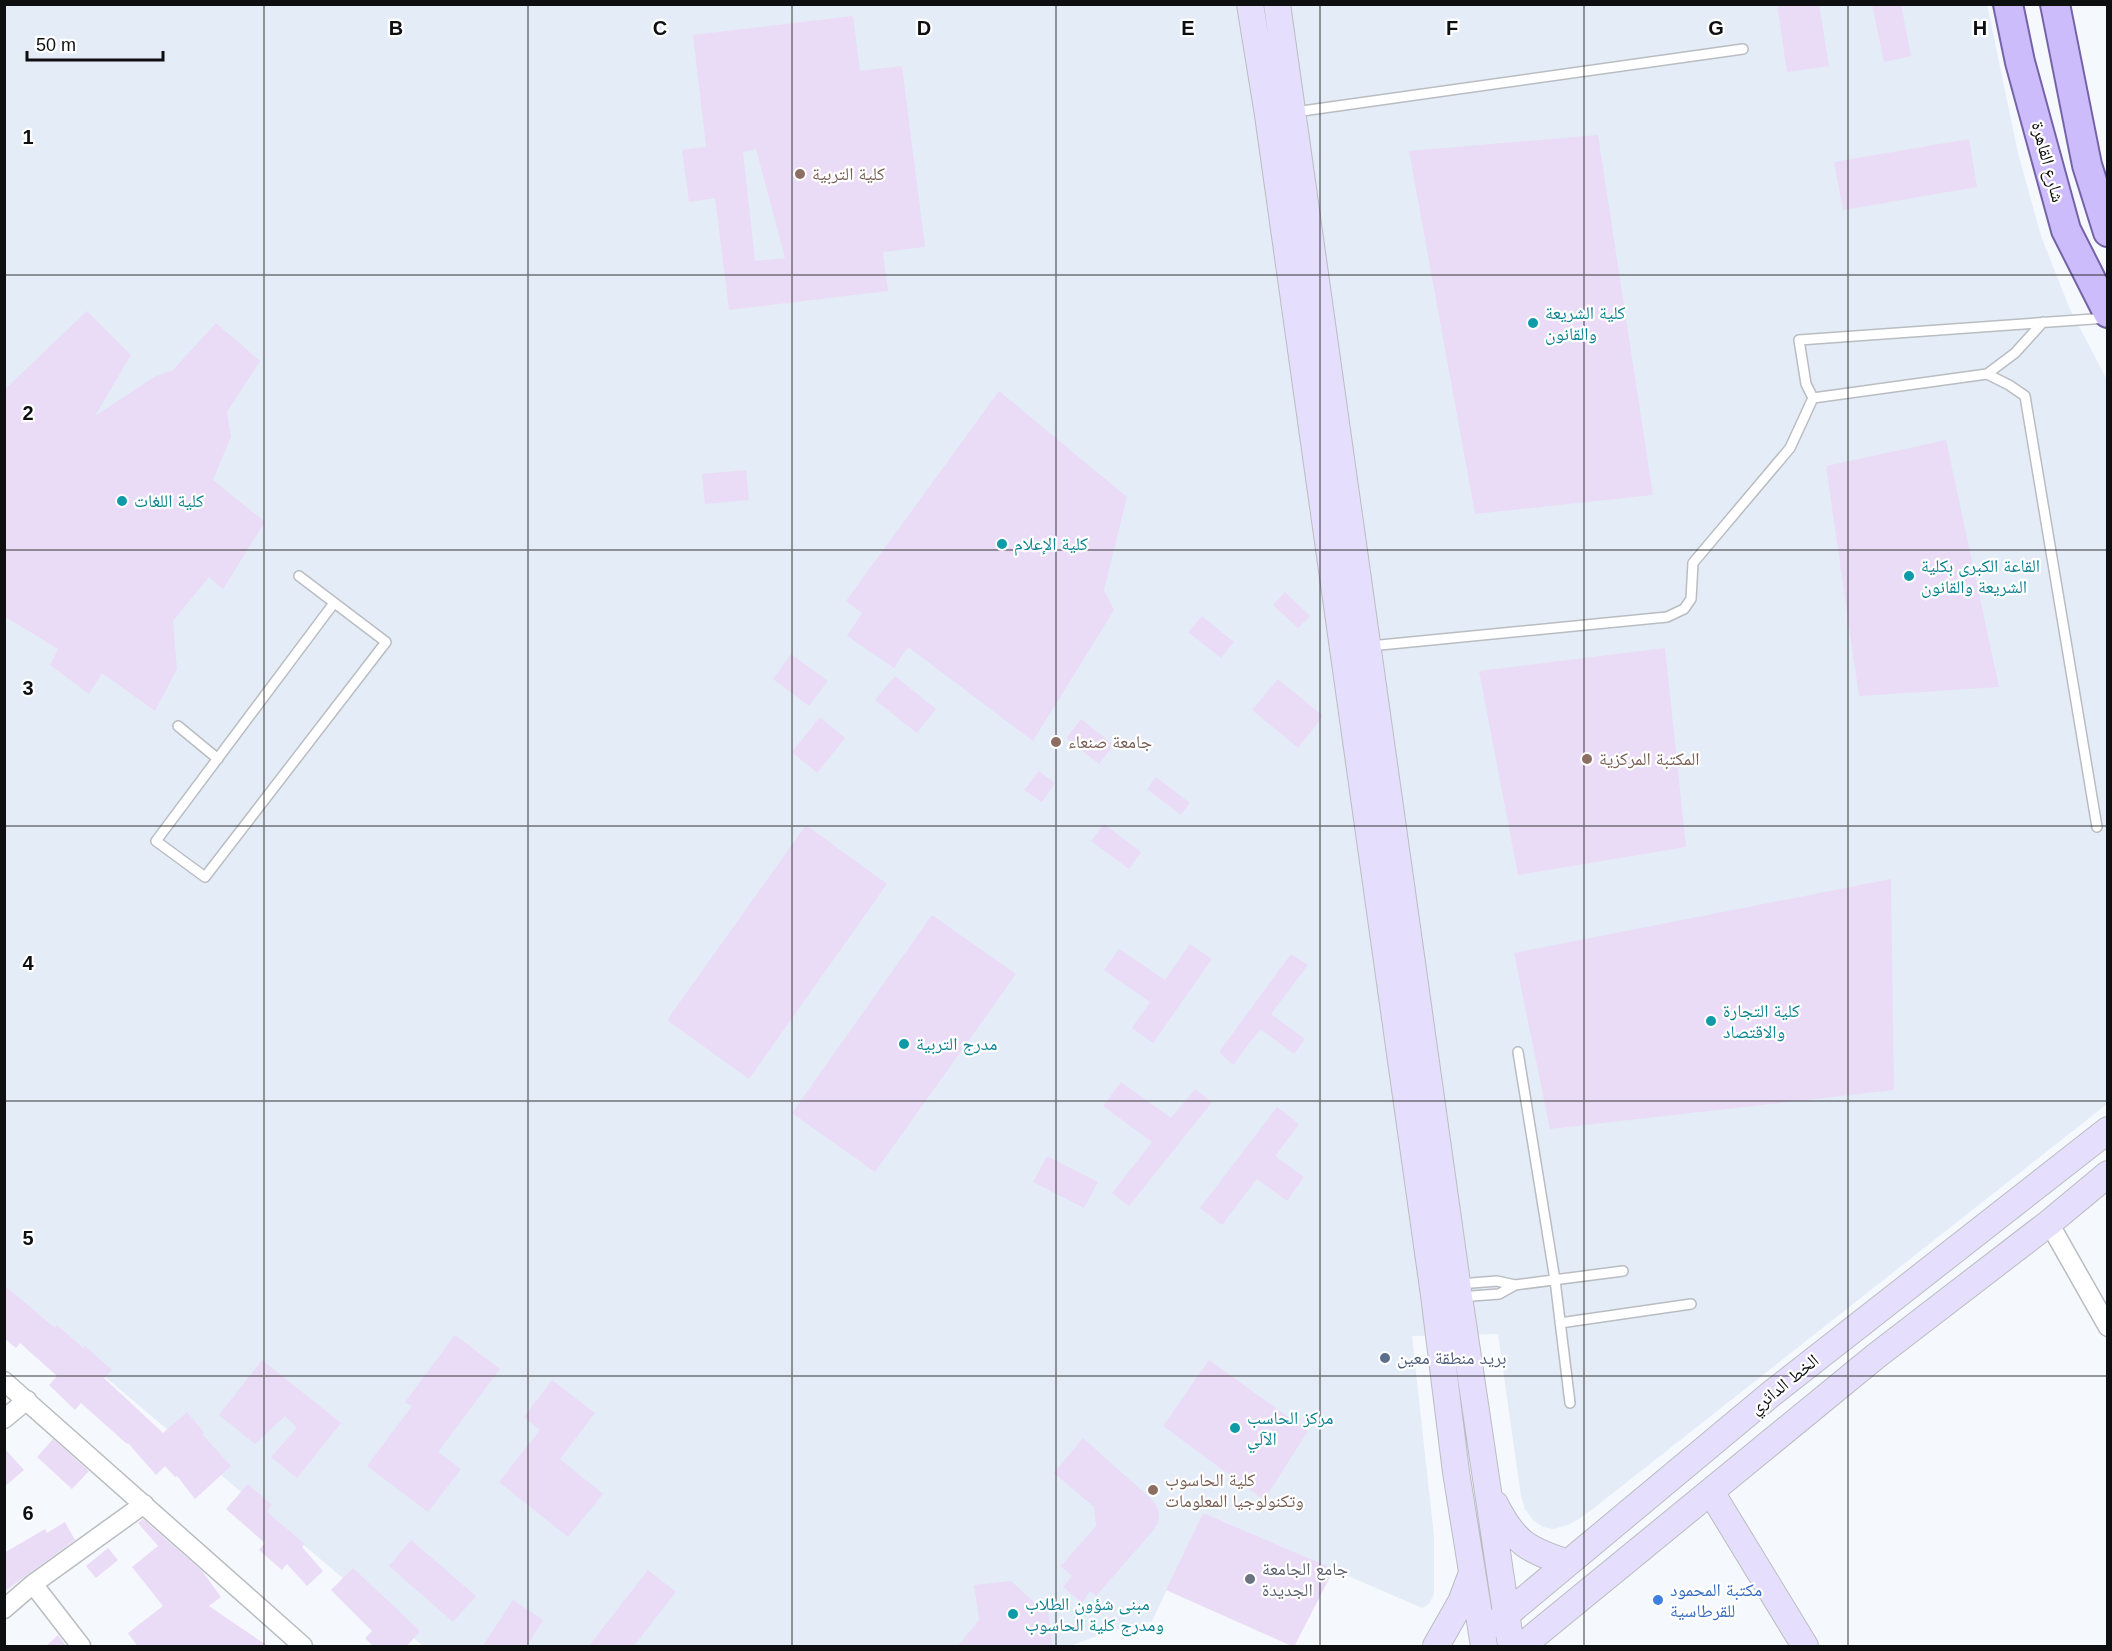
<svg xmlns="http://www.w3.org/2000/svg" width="2112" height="1651" font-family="Helvetica,'Noto Naskh Arabic',sans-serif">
<rect width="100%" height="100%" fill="#f5f8fc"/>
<path fill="#e4ecf7" d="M 4,5 L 1987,5 L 2018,153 L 2041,236 L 2069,307 L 2107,380 L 2107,1104 L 1594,1508 L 1579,1519 L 1568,1525 L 1553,1529 L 1543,1527 L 1533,1520 L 1525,1509 L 1521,1496 L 1498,1334 L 1412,1336 L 1434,1536 L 1434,1594 L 1429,1604 L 1422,1608 L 1203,1513 L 1152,1621 L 1110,1631 L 1070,1646 L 423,1646 L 5,1292 Z"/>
<path fill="#eadcf6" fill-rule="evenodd" d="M 1777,4 L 1819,4 L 1829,66 L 1787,72 Z
M 1872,4 L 1901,4 L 1911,56 L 1884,62 Z
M 853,16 L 860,71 L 902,66 L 925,247 L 883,252 L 888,291 L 729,310 L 715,198 L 689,202 L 682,150 L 706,147 L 693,35 ZM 756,149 L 785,258 L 755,261 L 743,152 Z
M 1598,135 L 1653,495 L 1475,514 L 1409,151 Z
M 1969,139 L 1977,187 L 1843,210 L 1834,162 Z
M 87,311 L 131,355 L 95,416 L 154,377 L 173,370 L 216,323 L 260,361 L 227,412 L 231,437 L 213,480 L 265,522 L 223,589 L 209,577 L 173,621 L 177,669 L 155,711 L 102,673 L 89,694 L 50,665 L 58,649 L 4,616 L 4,390 Z
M 999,391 L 1127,497 L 1104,590 L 1114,610 L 1033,741 L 908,647 L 894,668 L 847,636 L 862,613 L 846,601 Z
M 1946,440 L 1999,687 L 1859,696 L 1826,466 Z
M 746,470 L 749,500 L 705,504 L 702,474 Z
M 1285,592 L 1310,616 L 1298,628 L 1273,605 Z
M 1202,616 L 1234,642 L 1221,658 L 1188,632 Z
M 1665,648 L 1686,847 L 1518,875 L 1479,671 Z
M 791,654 L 828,681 L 809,706 L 773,679 Z
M 895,676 L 936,709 L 917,733 L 875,700 Z
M 1278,679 L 1323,716 L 1298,748 L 1252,710 Z
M 820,717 L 845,738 L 817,773 L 792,752 Z
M 1081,719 L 1114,745 L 1099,764 L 1066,738 Z
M 1039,771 L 1055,783 L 1042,802 L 1024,790 Z
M 1156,777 L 1190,803 L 1181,815 L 1147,789 Z
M 1104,824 L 1141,852 L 1129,869 L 1091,841 Z
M 806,825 L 887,884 L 749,1079 L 667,1020 Z
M 1891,879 L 1894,1090 L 1550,1129 L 1514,953 Z
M 932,915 L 1016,974 L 875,1172 L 792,1113 Z
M 1190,944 L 1212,959 L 1153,1043 L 1132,1028 L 1150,1002 L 1104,970 L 1119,949 L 1165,980 Z
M 1291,954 L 1308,965 L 1271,1014 L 1305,1039 L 1294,1054 L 1260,1029 L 1233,1065 L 1219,1052 Z
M 1121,1082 L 1171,1118 L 1195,1089 L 1212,1102 L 1129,1206 L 1112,1193 L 1152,1142 L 1103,1106 Z
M 1277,1107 L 1299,1124 L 1275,1156 L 1304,1177 L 1287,1201 L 1257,1179 L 1222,1225 L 1200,1208 Z
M 1047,1156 L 1098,1182 L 1084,1208 L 1033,1182 Z
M 4,1285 L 55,1328 L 57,1325 L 83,1348 L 85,1346 L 112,1370 L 104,1378 L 163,1433 L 187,1412 L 204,1432 L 202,1434 L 231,1466 L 195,1499 L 177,1476 L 175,1477 L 165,1466 L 156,1475 L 128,1443 L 127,1444 L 81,1403 L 75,1410 L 49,1385 L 57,1376 L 20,1343 L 16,1348 L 4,1338 Z
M 455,1335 L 500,1369 L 438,1452 L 461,1469 L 428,1512 L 367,1466 L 412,1406 L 405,1402 Z
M 262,1360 L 341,1423 L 297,1478 L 271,1457 L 297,1428 L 285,1416 L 255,1444 L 219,1415 Z
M 1209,1360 L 1308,1431 L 1264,1500 L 1163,1426 Z
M 552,1380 L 595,1413 L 560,1459 L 603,1494 L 568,1537 L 499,1482 L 540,1430 L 524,1417 Z
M 1083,1438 L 1149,1497 L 1156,1504 L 1159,1513 L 1158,1523 L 1152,1532 L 1096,1596 L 1090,1591 L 1082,1603 L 1063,1587 L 1072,1576 L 1061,1566 L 1096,1526 L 1094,1507 L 1054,1473 Z
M 53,1439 L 89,1471 L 72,1489 L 37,1457 Z
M 4,1448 L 24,1470 L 4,1487 Z
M 248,1484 L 272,1505 L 267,1512 L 305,1544 L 302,1547 L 323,1571 L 307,1586 L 287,1564 L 282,1570 L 259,1550 L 265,1543 L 226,1509 Z
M 1203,1513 L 1334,1569 L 1294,1647 L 1166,1590 Z
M 143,1519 L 202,1571 L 221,1597 L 209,1606 L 269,1647 L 138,1647 L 128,1633 L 163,1606 L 132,1567 L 158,1546 L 138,1523 Z
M 65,1522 L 75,1540 L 4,1592 L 4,1553 L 45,1529 L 47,1533 Z
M 411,1540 L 476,1596 L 453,1622 L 389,1566 Z
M 108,1548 L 118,1560 L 96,1578 L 86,1566 Z
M 353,1568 L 420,1631 L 406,1647 L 374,1647 L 365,1638 L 372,1631 L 331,1590 Z
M 648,1570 L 676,1592 L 633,1647 L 588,1647 Z
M 1011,1581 L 1042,1609 L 1048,1608 L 1052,1647 L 957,1647 L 979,1620 L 974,1585 Z
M 513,1600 L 543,1620 L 526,1647 L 482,1647 Z
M 58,1635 L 67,1647 L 45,1647 Z"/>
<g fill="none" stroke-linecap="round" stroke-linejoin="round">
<g stroke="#b9bdc1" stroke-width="12">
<path id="lane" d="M 1295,112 L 1743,49
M 1987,374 L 2015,353 L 2043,322
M 1813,398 L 1987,374 L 2009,385 L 2025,396 L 2097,827
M 299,576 L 386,642 L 205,877 L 156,841 L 334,603
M 1370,646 L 1667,617 L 1684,609 L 1691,599 L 1693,563 L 1790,448 L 1813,398 L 1806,384 L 1799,340 L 2107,318
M 178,726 L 218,759
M 1518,1052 L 1555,1280 L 1570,1403
M 1459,1284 L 1497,1281 L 1515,1285 L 1623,1271
M 1459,1297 L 1499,1294 L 1515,1285
M 1560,1323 L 1691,1304"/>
</g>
<g stroke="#b9bdc1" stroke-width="21">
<path id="street" d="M 2049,1223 L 2108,1327
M 4,1381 L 303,1646
M 4,1419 L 27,1400
M 33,1584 L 81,1646
M 4,1609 L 33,1584 L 144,1504"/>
</g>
<g stroke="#b9bdc1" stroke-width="28">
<path id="secondary" d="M 1250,4 L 1268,115 L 1434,1295 L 1456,1472 L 1484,1646
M 1277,4 L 1459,1297 L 1511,1646
M 1711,1492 L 1805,1646
M 1495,1504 C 1514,1542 1527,1550 1568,1563
M 1495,1624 L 1771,1394 L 2108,1130
M 1436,1646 L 1461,1602 L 1472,1573
M 1522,1646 L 1876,1356 L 2049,1223 L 2108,1174"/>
</g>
<g stroke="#7563a8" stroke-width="32">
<path id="primary" d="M 2008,4 L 2020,62 L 2066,230 L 2108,313
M 2055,4 L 2087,165 L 2108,232"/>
</g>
<use href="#lane" stroke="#fff" stroke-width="9"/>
<use href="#street" stroke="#fff" stroke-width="18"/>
<use href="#secondary" stroke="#e6defd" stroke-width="26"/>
<use href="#primary" stroke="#cdbcfb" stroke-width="28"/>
</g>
<path fill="none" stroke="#0e0f11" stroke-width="1.5" stroke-opacity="0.55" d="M 264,4 L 264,1646M 528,4 L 528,1646M 792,4 L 792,1646M 1056,4 L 1056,1646M 1320,4 L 1320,1646M 1584,4 L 1584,1646M 1848,4 L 1848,1646M 4,275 L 2108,275M 4,550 L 2108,550M 4,826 L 2108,826M 4,1101 L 2108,1101M 4,1376 L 2108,1376"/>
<g fill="#8d6e63" stroke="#fff" stroke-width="2">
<circle cx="800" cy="174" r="6"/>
<circle cx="1056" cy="742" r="6"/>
<circle cx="1587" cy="759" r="6"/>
<circle cx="1153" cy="1490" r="6"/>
</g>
<g fill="#0f9aa8" stroke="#fff" stroke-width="2">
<circle cx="1533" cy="323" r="6"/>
<circle cx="122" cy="501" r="6"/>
<circle cx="1002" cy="544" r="6"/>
<circle cx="1909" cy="576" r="6"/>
<circle cx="1711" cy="1021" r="6"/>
<circle cx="904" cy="1044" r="6"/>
<circle cx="1235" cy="1428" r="6"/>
<circle cx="1013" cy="1614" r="6"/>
</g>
<circle fill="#5c6f8a" stroke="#fff" stroke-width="2" cx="1385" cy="1358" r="6"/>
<circle fill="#6b7280" stroke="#fff" stroke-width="2" cx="1250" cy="1579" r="6"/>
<circle fill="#3f7fe0" stroke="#fff" stroke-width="2" cx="1658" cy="1600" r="6"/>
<g text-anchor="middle" stroke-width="4.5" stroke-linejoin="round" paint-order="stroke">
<g font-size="18" fill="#0e0f11" stroke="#fff">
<text transform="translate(2048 162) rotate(75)" y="6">شارع القاهرة</text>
<text transform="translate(1784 1384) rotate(-39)" y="6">الخط الدائري</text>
</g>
<g font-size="18" fill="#785e54" stroke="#fff" text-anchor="start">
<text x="812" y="180">كلية التربية</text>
<text x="1068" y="748">جامعة صنعاء</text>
<text x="1599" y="765">المكتبة المركزية</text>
<text x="1165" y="1486">كلية الحاسوب<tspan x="1165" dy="21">وتكنولوجيا المعلومات</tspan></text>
</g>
<g font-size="18" fill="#0d838f" stroke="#fff" text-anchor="start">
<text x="1545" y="319">كلية الشريعة<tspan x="1545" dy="21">والقانون</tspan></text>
<text x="134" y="507">كلية اللغات</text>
<text x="1014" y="550">كلية الإعلام</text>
<text x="1921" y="572">القاعة الكبرى بكلية<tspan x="1921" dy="21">الشريعة والقانون</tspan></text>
<text x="1723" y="1017">كلية التجارة<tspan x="1723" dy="21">والاقتصاد</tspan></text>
<text x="916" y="1050">مدرج التربية</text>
<text x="1247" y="1424">مركز الحاسب<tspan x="1247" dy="21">الآلي</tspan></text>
<text x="1025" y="1610">مبنى شؤون الطلاب<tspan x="1025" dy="21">ومدرج كلية الحاسوب</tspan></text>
</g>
<g font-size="18" fill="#4e5e75" stroke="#fff" text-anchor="start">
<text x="1397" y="1364">بريد منطقة معين</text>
</g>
<g font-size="18" fill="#5b616d" stroke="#fff" text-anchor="start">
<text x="1262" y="1575">جامع الجامعة<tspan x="1262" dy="21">الجديدة</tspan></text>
</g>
<g font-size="18" fill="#366cbe" stroke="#fff" text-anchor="start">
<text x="1670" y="1596">مكتبة المحمود<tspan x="1670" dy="21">للقرطاسية</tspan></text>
</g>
</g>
<g font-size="20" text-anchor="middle" font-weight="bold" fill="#0e0f11" stroke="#fff" stroke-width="4.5" stroke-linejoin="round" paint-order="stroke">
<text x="396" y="35">B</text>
<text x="660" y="35">C</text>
<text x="924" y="35">D</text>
<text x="1188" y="35">E</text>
<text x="1452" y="35">F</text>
<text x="1716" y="35">G</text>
<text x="1980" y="35">H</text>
<text x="28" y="144">1</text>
<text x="28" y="420">2</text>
<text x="28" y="695">3</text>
<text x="28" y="970">4</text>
<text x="28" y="1245">5</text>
<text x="28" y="1520">6</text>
</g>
<rect width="2112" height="1651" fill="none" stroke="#0e0f11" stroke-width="12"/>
<path d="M27 51v9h136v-9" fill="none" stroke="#0e0f11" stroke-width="3"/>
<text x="36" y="51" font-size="18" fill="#0e0f11" stroke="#ffffff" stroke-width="4.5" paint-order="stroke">50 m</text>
</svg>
